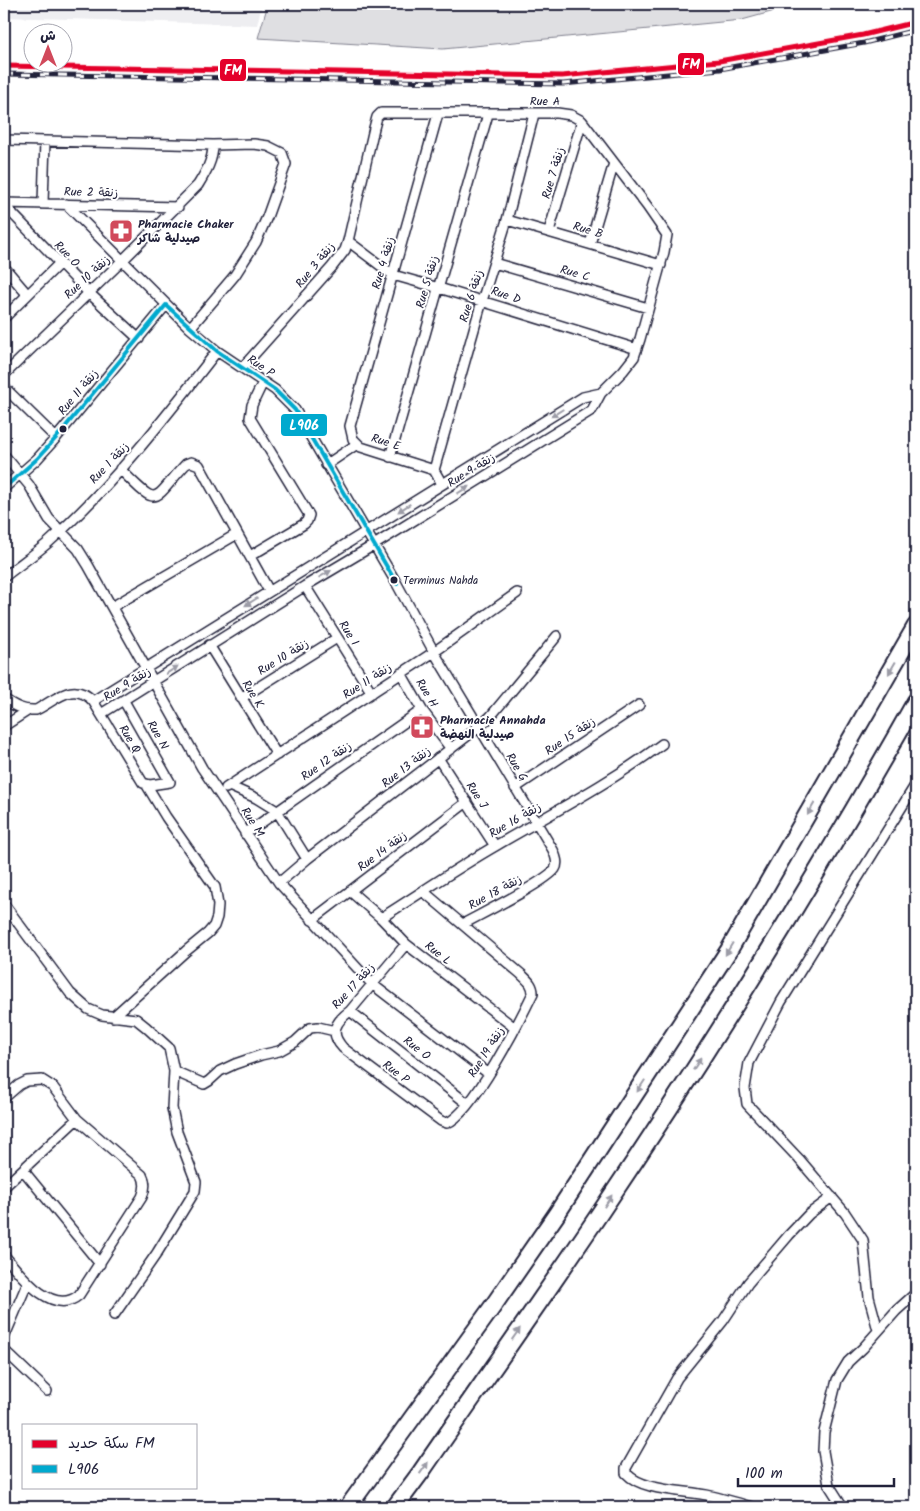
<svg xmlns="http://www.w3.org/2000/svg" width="920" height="1511" font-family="Kalam,'Playpen Sans Arabic',sans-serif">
<rect width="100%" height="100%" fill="#fff"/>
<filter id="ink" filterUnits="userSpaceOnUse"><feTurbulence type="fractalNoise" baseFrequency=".02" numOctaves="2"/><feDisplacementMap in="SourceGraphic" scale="10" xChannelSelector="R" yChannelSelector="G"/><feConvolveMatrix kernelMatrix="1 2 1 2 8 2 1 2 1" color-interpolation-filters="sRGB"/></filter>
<g filter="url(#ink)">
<path fill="#eeeef1" d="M 4,4 L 262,4 L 257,25 L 4,17 Z"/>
<path fill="#dfdfe2" stroke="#80808e" d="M 268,4 L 800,4 L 742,20 L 443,49 L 258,38 Z"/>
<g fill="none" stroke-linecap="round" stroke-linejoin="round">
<g stroke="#22223b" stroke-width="12">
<path id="minor" d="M 4,140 L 213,145 L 254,144 L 268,146 L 282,153 L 286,164 L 267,217 L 256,242 L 235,275 L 190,328
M 4,203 L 178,207
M 7,203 L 6,207 L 89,293 L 139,339
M 43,203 L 45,141
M 66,204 L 190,328 L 217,351 L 275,390 L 295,410 L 397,584 L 434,652 L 553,850 C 555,855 559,863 555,869 C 546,882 481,914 463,924
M 507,220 L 661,265
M 549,231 L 582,121
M 348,241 L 393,275 L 439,288 L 637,349
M 590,244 L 614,163
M 494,263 L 648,308
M 4,267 L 27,294
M 4,318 L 59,264
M 4,375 L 123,260 L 198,185 C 206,172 213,160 213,145
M 4,387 L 56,438
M 4,455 L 29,485 L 49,519 L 78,549 L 88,565 L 202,768 L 279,883 L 372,984 L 489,1074
M 390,457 L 488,114
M 326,465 L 357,444
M 120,469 C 161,510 151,501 186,464 L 191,462 L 199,465 L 269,591
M 434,470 L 361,447 L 353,439 L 350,426 L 438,114
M 442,484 L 434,470 L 482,301 L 507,220 L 534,114
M 4,488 L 37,459 L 56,438 L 166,305
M 250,556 L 304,524 L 307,521 L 309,515 L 250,418 L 252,405 L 263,382
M 4,577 C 19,565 35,554 49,542 C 113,485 165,418 217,351
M 305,586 L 372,693
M 112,607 L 237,534
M 209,645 L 277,755
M 401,673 L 422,710 L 451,749
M 241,698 L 337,638
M 4,699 C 14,706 23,711 36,710 C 56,700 73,680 93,701 L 143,783 L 150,785 L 170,782 L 124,701
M 93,701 L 583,397 L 601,393
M 101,714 L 305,586 L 374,545 L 592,410 L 601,393 L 623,371 L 634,357 L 640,339 L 664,252 L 667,235 L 647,206 L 582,121 L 571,115 L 557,113 L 381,113 L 377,117 L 374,128 L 348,241 L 345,250 L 332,267 L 242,368
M 4,726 L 29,710
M 438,758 L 495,846
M 229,786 L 434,652 L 517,593
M 226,788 L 229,786 L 256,798 L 277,811 L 307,859
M 515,788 L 639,705
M 245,834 L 422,710
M 279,883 L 307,859 L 479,727 L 490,717 L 557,636
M 350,891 L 381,918 L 406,944 L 515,1028
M 4,904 L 70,993 L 88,1009 L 102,1015 L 136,1019 L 146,1027 L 169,1048 L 174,1071 L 204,1084 L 209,1081 L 220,1071 L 235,1064 L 261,1055 L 279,1051 L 295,1042 L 310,1028 L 318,1027 L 335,1031
M 381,918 C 419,894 457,868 497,845 C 552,813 610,783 662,744
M 312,920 L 467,802
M 406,944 L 350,1011 C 335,1022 329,1033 343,1048 L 441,1121 L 447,1123 C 473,1113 520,1020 533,993 C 533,984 527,980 521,974 L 423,891
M 350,1011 L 468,1104
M 113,1017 L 186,951 L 208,933 L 214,926 L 217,917 L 218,905 L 215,887 L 166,817 L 146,784
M 4,1098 L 19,1085 L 27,1081 L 42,1080 L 53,1087 L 77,1119 L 142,1175 C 146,1182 145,1190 142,1197 L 79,1295 C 52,1318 19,1273 4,1255
M 23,1170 L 100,1264
M 4,1187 L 77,1119
M 114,1315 L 157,1253 L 195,1191 L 196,1182 L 177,1132 L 172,1108 L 174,1071
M 878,1330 L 869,1297 L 863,1240 L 845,1213 L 799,1159 L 747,1104 L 745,1088 L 749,1063 L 781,1002 L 916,784
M 4,1338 L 27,1284
M 4,1350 L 47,1391
M 752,1507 C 738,1503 724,1499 711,1496 C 686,1490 643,1492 626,1473 L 626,1468 L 677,1378 L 723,1321 L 748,1283 L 789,1235 L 809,1214 L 832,1197
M 843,1507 L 829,1485 L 823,1451 L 824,1432 L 837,1380 L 848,1362 L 863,1348 L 896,1311 L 916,1293"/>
</g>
<g stroke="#22223b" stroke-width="20">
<path id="motorway" d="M 348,1507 L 493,1306 L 556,1215 L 729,950 L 916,626
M 395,1507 L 421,1472 C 481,1385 543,1298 602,1210 C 713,1045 818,875 916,701"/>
</g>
<use href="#minor" stroke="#fff" stroke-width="9"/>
<use href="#motorway" stroke="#fff" stroke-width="16"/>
<g stroke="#22223b" stroke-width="5">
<path id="rail" d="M 4,74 L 563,84 L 720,69 L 864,43 L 916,30"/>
</g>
<use href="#rail" stroke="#fff" stroke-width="3" stroke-dasharray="9" stroke-linecap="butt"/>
<g stroke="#fff" stroke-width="8">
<path id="bus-1" d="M 166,305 L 217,351 L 275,390 L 295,410 L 397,584
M 4,488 L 37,459 L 56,438 L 166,305"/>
</g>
<use href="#bus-1" stroke="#00a9ce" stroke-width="4"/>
<g stroke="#fff" stroke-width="9">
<path id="rail-1" d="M 4,66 L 562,76 L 719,61 L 863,35 L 916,22"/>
</g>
<use href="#rail-1" stroke="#e4002b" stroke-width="5"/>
</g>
<defs><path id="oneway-solid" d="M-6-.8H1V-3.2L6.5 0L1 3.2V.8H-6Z" transform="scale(1.25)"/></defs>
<g fill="#9c9ca7">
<use href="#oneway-solid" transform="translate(557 413) rotate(148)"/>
<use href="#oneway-solid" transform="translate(463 490) rotate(-32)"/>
<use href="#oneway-solid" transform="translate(404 508) rotate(147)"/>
<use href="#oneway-solid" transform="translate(325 574) rotate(-30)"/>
<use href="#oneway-solid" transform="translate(251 602) rotate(148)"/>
<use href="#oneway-solid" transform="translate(892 668) rotate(120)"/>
<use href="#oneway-solid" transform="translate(172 670) rotate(-33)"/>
<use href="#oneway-solid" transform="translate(811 809) rotate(120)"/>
<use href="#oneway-solid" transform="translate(729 949) rotate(121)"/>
<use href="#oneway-solid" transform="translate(697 1064) rotate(-57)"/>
<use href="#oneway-solid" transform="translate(641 1086) rotate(123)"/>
<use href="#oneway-solid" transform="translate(608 1201) rotate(-57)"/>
<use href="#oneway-solid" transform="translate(516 1334) rotate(-55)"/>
<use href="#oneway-solid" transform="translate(424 1468) rotate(-55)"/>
</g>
</g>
<defs>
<g id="pharmacy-square" transform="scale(1.25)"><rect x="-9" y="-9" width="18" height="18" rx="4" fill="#d1495b" stroke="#fff"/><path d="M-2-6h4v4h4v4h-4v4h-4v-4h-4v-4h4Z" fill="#fff"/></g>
</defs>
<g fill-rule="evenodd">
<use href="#pharmacy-square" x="121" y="231"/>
<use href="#pharmacy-square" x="422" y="727"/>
</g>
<g fill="#22223b" stroke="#fff" stroke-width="2">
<circle cx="63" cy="429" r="4.5"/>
<circle cx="394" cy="580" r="4.5"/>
</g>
<g text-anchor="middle" stroke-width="4" stroke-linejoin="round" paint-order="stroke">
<g font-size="11" fill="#22223b" stroke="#fff" text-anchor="start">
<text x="403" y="584">Terminus Nahda</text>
</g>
<g font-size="12" fill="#22223b" stroke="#fff">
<text x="545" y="105">Rue A</text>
<text transform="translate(553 173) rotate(-74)" y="4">Rue 7 زنقة</text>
<text transform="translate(91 192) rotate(1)" y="4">Rue 2 زنقة</text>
<text transform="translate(588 230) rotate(17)" y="4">Rue B</text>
<text transform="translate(67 254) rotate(46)" y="4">Rue O</text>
<text transform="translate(383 263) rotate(-74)" y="4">Rue 4 زنقة</text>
<text transform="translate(315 265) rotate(-51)" y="4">Rue 3 زنقة</text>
<text transform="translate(575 273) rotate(16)" y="4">Rue C</text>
<text transform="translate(87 277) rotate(-43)" y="4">Rue 10 زنقة</text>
<text transform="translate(427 282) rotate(-74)" y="4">Rue 5 زنقة</text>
<text transform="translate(506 295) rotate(18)" y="4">Rue D</text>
<text transform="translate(471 296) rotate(-73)" y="4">Rue 6 زنقة</text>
<text transform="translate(261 366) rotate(34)" y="4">Rue P</text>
<text transform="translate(78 392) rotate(-50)" y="4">Rue 11 زنقة</text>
<text transform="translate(386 442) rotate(18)" y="4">Rue E</text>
<text transform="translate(109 463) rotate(-47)" y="4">Rue 1 زنقة</text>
<text transform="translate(471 470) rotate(-32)" y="4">Rue 9 زنقة</text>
<text transform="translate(349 633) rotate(58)" y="4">Rue I</text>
<text transform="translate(283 657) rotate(-32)" y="4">Rue 10 زنقة</text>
<text transform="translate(367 681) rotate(-33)" y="4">Rue 11 زنقة</text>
<text transform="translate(127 684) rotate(-32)" y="4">Rue 9 زنقة</text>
<text transform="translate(427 693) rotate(59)" y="4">Rue H</text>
<text transform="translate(253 694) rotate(58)" y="4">Rue K</text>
<text transform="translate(158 735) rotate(60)" y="4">Rue N</text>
<text transform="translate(570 736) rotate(-34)" y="4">Rue 15 زنقة</text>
<text transform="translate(130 739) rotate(59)" y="4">Rue Q</text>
<text transform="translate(326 761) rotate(-35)" y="4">Rue 12 زنقة</text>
<text transform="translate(406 767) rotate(-38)" y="4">Rue 13 زنقة</text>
<text transform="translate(517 767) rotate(59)" y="4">Rue G</text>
<text transform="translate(477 795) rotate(57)" y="4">Rue J</text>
<text transform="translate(515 820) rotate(-30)" y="4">Rue 16 زنقة</text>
<text transform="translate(253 822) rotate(57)" y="4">Rue M</text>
<text transform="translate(382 851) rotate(-37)" y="4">Rue 14 زنقة</text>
<text transform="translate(495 892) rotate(-29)" y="4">Rue 18 زنقة</text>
<text transform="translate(438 953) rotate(38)" y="4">Rue L</text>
<text transform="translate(353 986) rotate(-48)" y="4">Rue 17 زنقة</text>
<text transform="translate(417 1048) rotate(38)" y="4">Rue O</text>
<text transform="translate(486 1052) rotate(-58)" y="4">Rue 19 زنقة</text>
<text transform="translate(396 1072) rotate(37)" y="4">Rue P</text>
</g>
<g font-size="12" font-weight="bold" fill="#22223b" stroke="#fff" text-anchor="start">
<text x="138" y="228">Pharmacie Chaker<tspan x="138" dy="14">صيدلية شاكر</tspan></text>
<text x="440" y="724">Pharmacie Annahda<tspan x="440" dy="14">صيدلية النهضة</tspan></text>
</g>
</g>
<g stroke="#fff" stroke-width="2">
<rect x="677" y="52" width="28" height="24" rx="5" fill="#e4002b"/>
<rect x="219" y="58" width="28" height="24" rx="5" fill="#e4002b"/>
<rect x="280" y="413" width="48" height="24" rx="5" fill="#00a9ce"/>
</g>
<g font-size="14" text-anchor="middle" font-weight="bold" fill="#fff">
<text x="691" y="69">FM</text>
<text x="233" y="75">FM</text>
<text x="304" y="430">L906</text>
</g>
<rect width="920" height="1511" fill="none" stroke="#fff" stroke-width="20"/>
<rect x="10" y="10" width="900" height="1491" fill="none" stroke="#22223b" stroke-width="2" filter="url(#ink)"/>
<rect x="22" y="1424" width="175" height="65" fill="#ffffff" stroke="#a7a7b1"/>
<rect x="32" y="1440" width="25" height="8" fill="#e4002b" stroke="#a7a7b1"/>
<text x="68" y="1448" font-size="15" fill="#22223b">سكة حديد FM</text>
<rect x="32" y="1465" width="25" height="8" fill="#00a9ce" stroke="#a7a7b1"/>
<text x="68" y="1474" font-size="15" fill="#22223b">L906</text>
<g transform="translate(48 48)"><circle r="24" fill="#ffffff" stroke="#a7a7b1"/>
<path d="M0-4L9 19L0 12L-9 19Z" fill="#d1495b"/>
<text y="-8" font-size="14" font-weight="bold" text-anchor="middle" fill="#22223b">ش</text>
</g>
<path d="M738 1478v8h156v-8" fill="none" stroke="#22223b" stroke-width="2.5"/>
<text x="745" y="1478" font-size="15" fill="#22223b" stroke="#ffffff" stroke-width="4" paint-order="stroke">100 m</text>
</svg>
